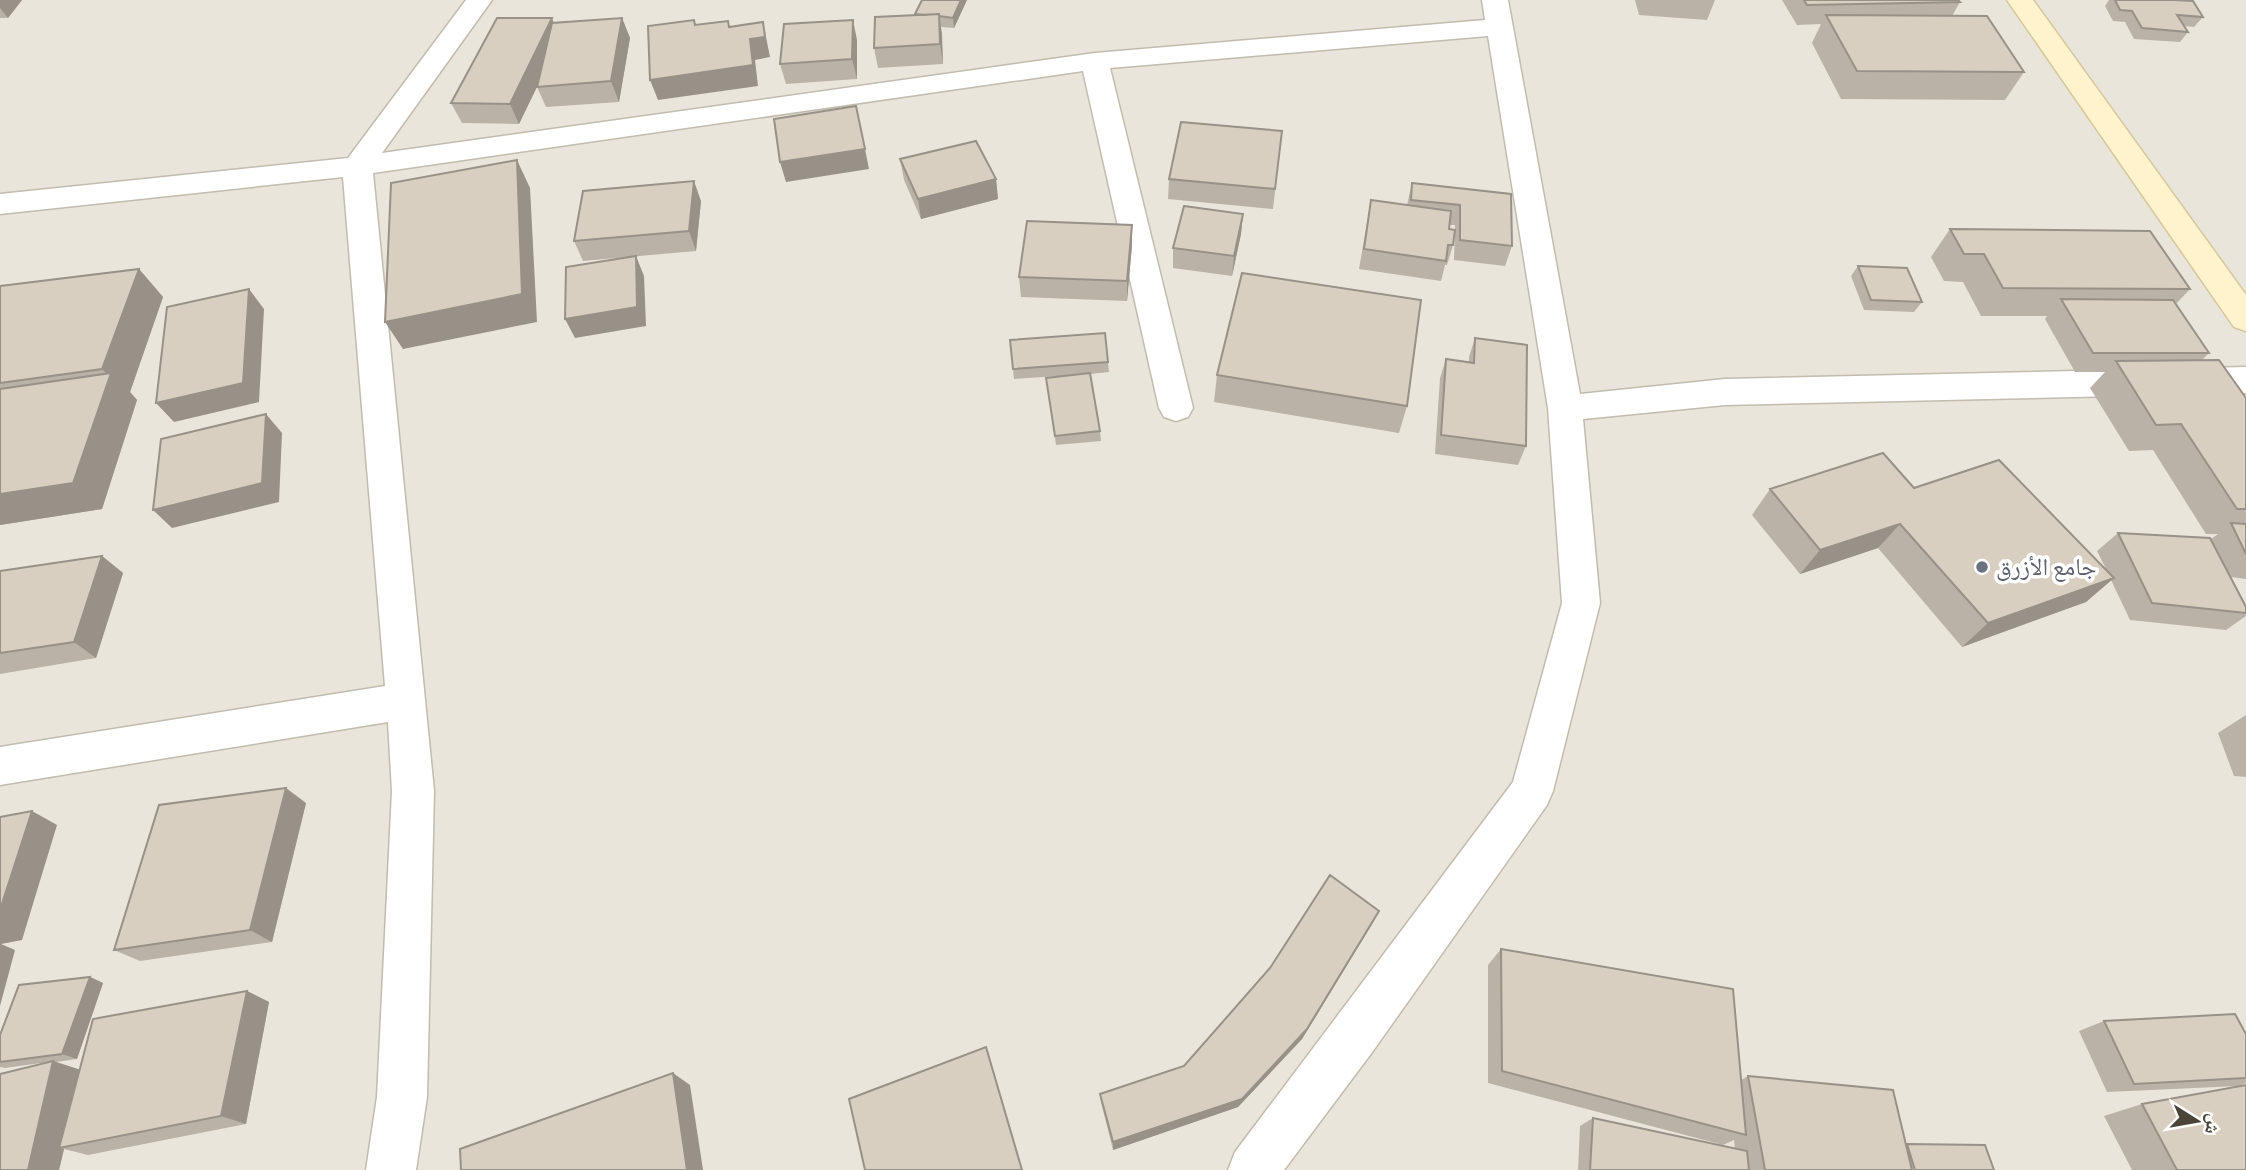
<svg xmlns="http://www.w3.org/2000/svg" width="2246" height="1170" font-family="Commissioner,'Noto Naskh Arabic',sans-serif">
<rect width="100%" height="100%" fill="#f6f3ec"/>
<path fill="#eae5da" d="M 0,0 L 2246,0 L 2246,1170 L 0,1170 Z"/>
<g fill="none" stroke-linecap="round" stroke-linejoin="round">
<g stroke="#c2bbae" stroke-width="3">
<path id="street" d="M 466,0 L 492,0 L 382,153 L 1095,53 L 1485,20 L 1482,0 L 1508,0 L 1580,394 L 1725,379 L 2246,367 L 2246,393 L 1725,405 L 1583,419 L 1600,603 L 1553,791 L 1547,805 L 1373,1051 L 1284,1170 L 1228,1170 L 1235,1152 L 1513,782 L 1562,603 L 1548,408 L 1488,36 L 1110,68 L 1193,408 L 1188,417 L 1176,421 L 1164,417 L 1159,408 L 1083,71 L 373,173 L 434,791 L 427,1097 L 416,1170 L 366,1170 L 377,1097 L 392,791 L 388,722 L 0,785 L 0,747 L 385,686 L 343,177 L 0,214 L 0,194 L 348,158 Z"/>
</g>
<g stroke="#d6c79b" stroke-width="3">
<path id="secondary" d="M 2007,0 L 2033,0 L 2246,295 L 2246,331 L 2234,327 Z"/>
</g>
<use href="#street" fill="#fff" fill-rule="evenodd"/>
<use href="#secondary" fill="#fff3cd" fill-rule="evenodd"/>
</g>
<path fill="#bab2a6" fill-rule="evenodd" d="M 0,0 L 22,0 L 8,18 L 0,18 Z
M 967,0 L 954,28 L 941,27 L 943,64 L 878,68 L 874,48 L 915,15 L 915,14 Z
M 1635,0 L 1715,0 L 1707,20 L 1639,15 Z
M 1782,0 L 1958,0 L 1960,2 L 1952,16 L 2024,72 L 2005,100 L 1841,99 L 1812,43 L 1821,24 L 1797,25 Z
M 2109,0 L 2174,0 L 2203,17 L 2194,27 L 2184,26 L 2188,32 L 2180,42 L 2134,39 L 2125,22 L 2113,21 L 2105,6 Z
M 622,18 L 630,38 L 619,102 L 546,107 L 537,87 L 519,124 L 462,123 L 451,103 L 554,23 Z
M 857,40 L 857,79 L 786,84 L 780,64 Z
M 1282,131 L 1273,209 L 1168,199 L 1169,179 Z
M 900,159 L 996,179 L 998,199 L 921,219 L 904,180 Z
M 1412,183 L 1511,194 L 1512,246 L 1505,266 L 1454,260 L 1455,232 L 1453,245 L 1447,265 L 1445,265 L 1441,281 L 1359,269 L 1371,200 L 1407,205 ZM 1450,225 L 1455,225 L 1455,230 L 1449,229 Z
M 701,201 L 696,251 L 583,261 L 574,241 Z
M 1243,214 L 1241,234 L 1232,276 L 1173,268 L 1173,248 Z
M 1132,225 L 1132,245 L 1127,301 L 1021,297 L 1019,277 Z
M 1950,229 L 2190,289 L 2176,304 L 2209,353 L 2202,360 L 2246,398 L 2246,579 L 2231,577 L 2246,607 L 2246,616 L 2226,630 L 2130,620 L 2111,580 L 2086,602 L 1962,647 L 1878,548 L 1800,574 L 1752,515 L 1770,489 L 1914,488 L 2106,569 L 2097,551 L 2118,533 L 2211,539 L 2218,534 L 2206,534 L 2153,450 L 2129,451 L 2090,388 L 2105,372 L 2075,372 L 2045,319 L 2047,316 L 1981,316 L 1963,282 L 1944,281 L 1931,257 Z
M 1858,266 L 1922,302 L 1914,312 L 1864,310 L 1851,276 Z
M 139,269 L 163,297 L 130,392 L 137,400 L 102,509 L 0,525 L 0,286 Z
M 1475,338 L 1526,446 L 1518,465 L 1435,454 L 1440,378 L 1446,359 L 1469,362 L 1469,357 Z
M 1010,340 L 1108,362 L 1109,372 L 1090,374 L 1100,431 L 1101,441 L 1056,445 L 1046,378 L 1075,375 L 1014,379 Z
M 1217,375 L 1407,406 L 1399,433 L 1214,402 Z
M 102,556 L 123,573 L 96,658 L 0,674 L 0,571 Z
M 2246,715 L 2246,777 L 2234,776 L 2218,733 Z
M 306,803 L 272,942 L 140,961 L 114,950 Z
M 1372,924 L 1302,1039 L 1238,1107 L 1113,1150 L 1101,1102 L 1100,1094 L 1184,1066 Z
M 1501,949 L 1741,1080 L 1748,1076 L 1906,1144 L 1994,1170 L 1578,1170 L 1580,1126 L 1593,1118 L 1735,1149 L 1734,1140 L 1723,1145 L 1488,1083 L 1488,965 Z
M 90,977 L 103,983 L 77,1059 L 56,1062 L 80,1070 L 247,991 L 269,1002 L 246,1124 L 88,1155 L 64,1149 L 59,1170 L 0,1170 L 41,1063 L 5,1068 L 0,1067 L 0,1035 Z
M 2104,1021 L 2246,1034 L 2246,1083 L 2238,1086 L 2107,1092 L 2079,1031 Z
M 2142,1104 L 2246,1170 L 2132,1170 L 2104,1116 Z"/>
<path fill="#979187" d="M 0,0 L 22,0 L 8,18 L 0,8 Z
M 961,0 L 967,0 L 954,28 L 953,18 Z
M 939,14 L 942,34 L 943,64 L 940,44 Z
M 552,18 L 560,39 L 519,124 L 510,104 Z
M 622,18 L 630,38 L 619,102 L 611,81 Z
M 853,20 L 857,40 L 857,79 L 852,59 Z
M 763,22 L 770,57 L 755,60 L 758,86 L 658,100 L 650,80 L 750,39 Z
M 865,149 L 869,169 L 786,182 L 780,162 Z
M 517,160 L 530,188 L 537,322 L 403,349 L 385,322 Z
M 996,179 L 998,199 L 921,219 L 918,199 Z
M 694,181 L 701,201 L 696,251 L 689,231 Z
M 1243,214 L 1241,234 L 1232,276 L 1234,256 Z
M 1132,225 L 1132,245 L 1127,301 L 1127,281 Z
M 636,256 L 644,276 L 646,326 L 575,338 L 565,319 Z
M 139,269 L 163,297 L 130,392 L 137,400 L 102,509 L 0,525 L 0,494 L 110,377 L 102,369 Z
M 249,289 L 264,309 L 259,402 L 174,422 L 156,403 Z
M 266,414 L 282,433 L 279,502 L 172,528 L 153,510 Z
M 1900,524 L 1878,548 L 1800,574 L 1820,550 Z
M 102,556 L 123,573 L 96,658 L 74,642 Z
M 2114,578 L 2086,602 L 1962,647 L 1988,623 Z
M 286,788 L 306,803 L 272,942 L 250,930 Z
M 32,811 L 57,825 L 22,940 L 1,944 L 15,950 L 0,1006 L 0,910 Z
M 1379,911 L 1372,924 L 1302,1039 L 1238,1107 L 1113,1150 L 1113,1142 Z
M 90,977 L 103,983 L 77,1059 L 62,1054 Z
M 247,991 L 269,1002 L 246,1124 L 221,1116 Z
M 53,1061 L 81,1070 L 59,1148 L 64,1149 L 59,1170 L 28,1170 Z
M 673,1073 L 690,1085 L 703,1170 L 687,1170 Z"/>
<path fill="#d8cfc1" stroke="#979187" stroke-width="2" d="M 922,0 L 961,0 L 953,18 L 939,16 L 939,14 L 924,15 L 915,14 Z
M 1804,0 L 1958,0 L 1960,2 L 1807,5 Z
M 2115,0 L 2174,0 L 2193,1 L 2203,17 L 2177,15 L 2188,32 L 2142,28 L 2132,11 L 2120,10 Z
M 939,14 L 940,44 L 874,48 L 875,17 Z
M 1826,15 L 1987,16 L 2024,72 L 1857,71 Z
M 497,18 L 552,18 L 510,104 L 451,103 Z
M 622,18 L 611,81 L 537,87 L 552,23 Z
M 694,20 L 695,25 L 728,21 L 729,27 L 763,22 L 765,37 L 750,39 L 753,65 L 650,80 L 648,26 Z
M 853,20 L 852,59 L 780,64 L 784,24 Z
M 856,106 L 865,149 L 780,162 L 774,119 Z
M 1181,122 L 1282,131 L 1275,189 L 1169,179 Z
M 976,141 L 996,179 L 918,199 L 900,159 Z
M 517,160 L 522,294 L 385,322 L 391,183 Z
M 694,181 L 689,231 L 574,241 L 583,191 Z
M 1412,183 L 1511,194 L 1512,246 L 1460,240 L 1460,205 L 1411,200 Z
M 1371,200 L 1451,211 L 1449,229 L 1455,230 L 1453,245 L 1448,245 L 1446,261 L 1364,249 Z
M 1184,206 L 1243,214 L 1234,256 L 1173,248 Z
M 1027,221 L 1132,225 L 1127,281 L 1019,277 Z
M 1950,229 L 2150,231 L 2190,289 L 2003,288 L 1984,254 L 1964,254 Z
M 636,256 L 637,307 L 565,319 L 566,267 Z
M 1858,266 L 1907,268 L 1922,302 L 1871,300 Z
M 139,269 L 102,369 L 0,383 L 0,286 Z
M 1242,273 L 1421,300 L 1407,406 L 1217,375 Z
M 249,289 L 243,383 L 156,403 L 167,307 Z
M 2061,299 L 2173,300 L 2209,353 L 2093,353 Z
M 1105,333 L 1108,362 L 1013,369 L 1010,340 Z
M 1475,338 L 1527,345 L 1526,446 L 1441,435 L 1446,359 L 1474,363 Z
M 2219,360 L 2246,398 L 2246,509 L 2237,509 L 2181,424 L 2156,425 L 2116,361 Z
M 111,373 L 73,483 L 0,494 L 0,389 Z
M 1090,373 L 1100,431 L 1055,436 L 1046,378 Z
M 266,414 L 262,483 L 153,510 L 161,439 Z
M 1883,453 L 1914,488 L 1999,460 L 2114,578 L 1988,623 L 1900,524 L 1820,550 L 1770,489 Z
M 2231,523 L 2246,524 L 2246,554 Z
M 2118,533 L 2210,538 L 2246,607 L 2246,613 L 2152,603 Z
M 102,556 L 74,642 L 0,653 L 0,571 Z
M 286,788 L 250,930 L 114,950 L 159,805 Z
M 32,811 L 0,910 L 0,817 Z
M 1330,875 L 1379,911 L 1307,1029 L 1242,1099 L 1113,1142 L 1100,1094 L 1184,1066 L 1270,968 Z
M 1501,949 L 1733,989 L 1746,1135 L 1502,1071 Z
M 90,977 L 62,1054 L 0,1062 L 0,1035 L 19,985 Z
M 247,991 L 221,1116 L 59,1148 L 93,1019 Z
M 2235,1014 L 2246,1034 L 2246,1078 L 2134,1084 L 2104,1021 Z
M 986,1047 L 1022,1170 L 865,1170 L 849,1099 Z
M 53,1061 L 28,1170 L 0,1170 L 0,1074 Z
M 673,1073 L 687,1170 L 461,1170 L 460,1149 Z
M 1748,1076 L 1893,1090 L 1912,1170 L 1765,1170 Z
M 2246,1085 L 2246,1170 L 2177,1170 L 2142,1104 Z
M 1593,1118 L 1747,1151 L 1749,1170 L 1590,1170 Z
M 1907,1144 L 1985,1145 L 1994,1170 L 1915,1170 Z"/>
<circle fill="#6b7280" stroke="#fff" stroke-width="2.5" cx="1982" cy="567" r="7"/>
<g text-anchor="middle" stroke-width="7" stroke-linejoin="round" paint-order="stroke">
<g font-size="24" fill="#5b616d" stroke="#fff" text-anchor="start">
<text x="1996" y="575">جامع الأزرق</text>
</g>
</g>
<g transform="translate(2197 1121) rotate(101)" stroke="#ffffff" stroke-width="5" paint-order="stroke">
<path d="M0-5L12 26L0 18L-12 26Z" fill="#4b4439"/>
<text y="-10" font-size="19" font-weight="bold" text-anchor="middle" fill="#4b4439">ش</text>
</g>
</svg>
